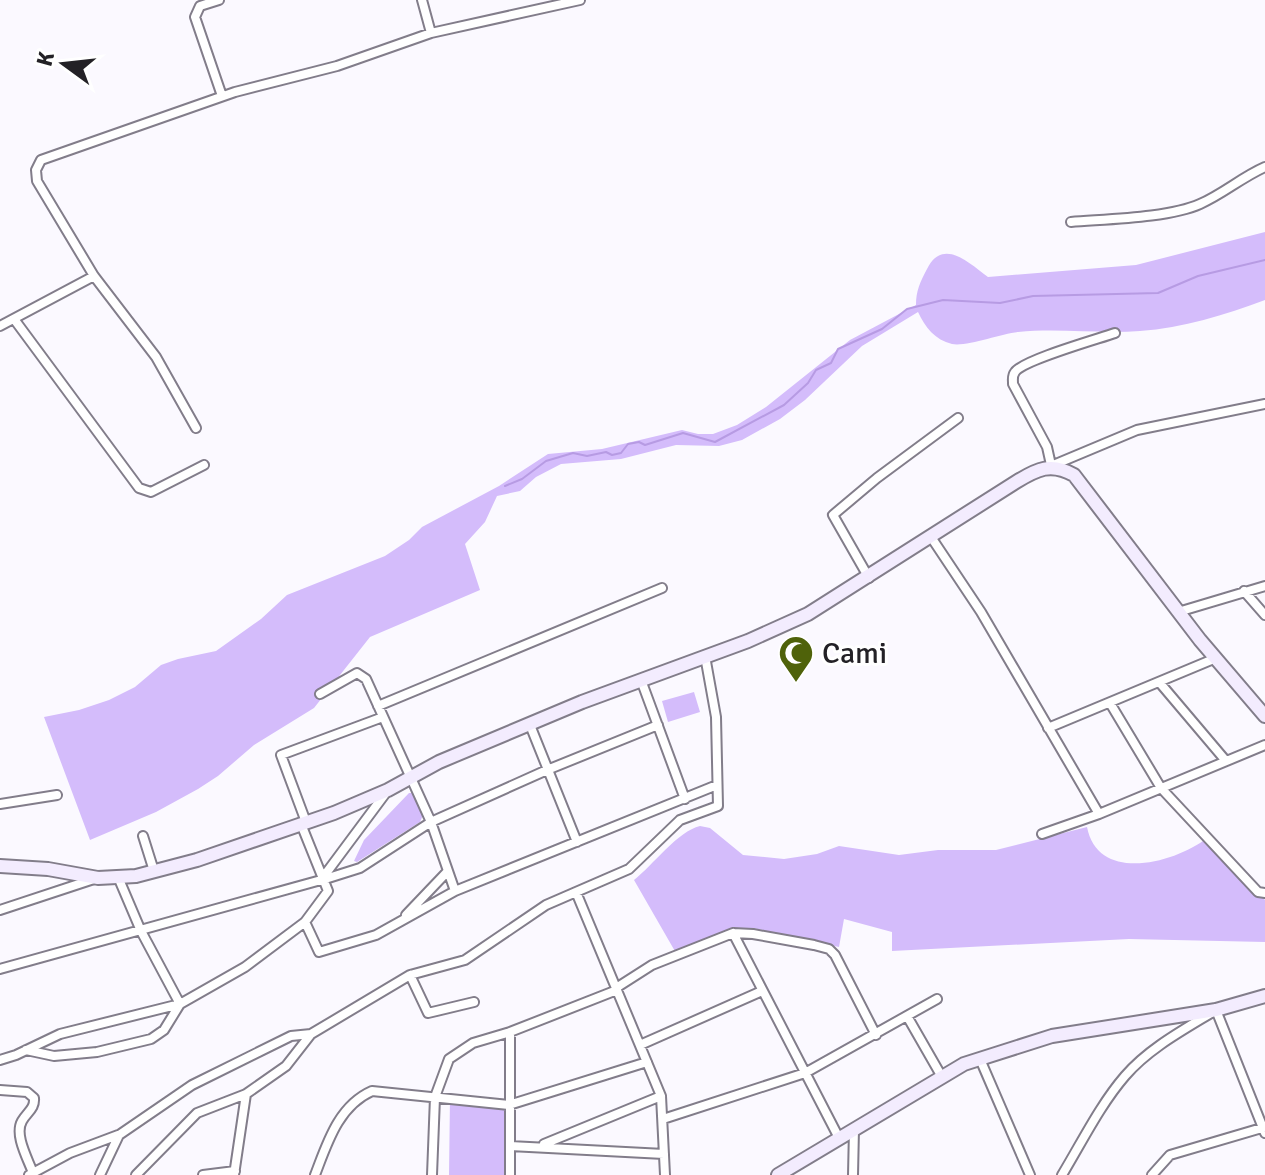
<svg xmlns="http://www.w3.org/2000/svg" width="1265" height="1175" font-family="Signika,sans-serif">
<rect width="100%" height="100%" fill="#fbf9ff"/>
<path fill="#d4bcfb" d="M 1265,232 L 1265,300 C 1225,315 1183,328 1140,331 C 1100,334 1058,328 1018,332 C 1000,334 966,347 952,344 C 935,340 925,327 918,312 L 862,346 L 805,400 L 780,419 L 742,440 L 719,446 L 676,445 L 621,459 L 561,464 L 536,477 L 520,491 L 497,496 L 485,522 L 465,544 L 480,590 L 370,637 L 314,708 L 254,745 L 218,776 L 198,789 L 156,812 L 90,840 L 44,717 L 79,710 L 109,700 L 135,687 L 161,665 L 178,659 L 216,651 L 261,619 L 287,595 L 385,556 L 409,540 L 422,527 L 499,486 L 548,454 L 602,449 L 682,430 L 698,434 L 713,434 L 737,425 L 766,407 L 850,340 L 916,305 C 916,291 920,282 927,269 C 943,237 969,263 988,277 L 1136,265 Z
M 694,692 L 700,712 L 668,722 L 662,701 Z
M 409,793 L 414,793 L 423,815 L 420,822 L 357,862 L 354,861 L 364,840 Z
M 700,826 L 710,828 L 743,855 L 784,859 L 817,854 L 839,846 L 899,855 L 938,850 L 996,850 L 1087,827 C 1098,884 1175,863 1207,838 L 1265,900 L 1265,942 L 1129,939 L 892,951 L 892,932 L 844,919 L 839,947 L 753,928 L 722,936 L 676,953 L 634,880 C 653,865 678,831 700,826 Z
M 450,1098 L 508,1107 L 512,1175 L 449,1175 Z"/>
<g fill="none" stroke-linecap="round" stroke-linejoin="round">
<path stroke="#b79be3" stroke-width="2" d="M 505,486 L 522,479 L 546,461 L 573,453 L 587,456 L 606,452 L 612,455 L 621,453 L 628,444 L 639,442 L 645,445 L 683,433 L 715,442 L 784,405 L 808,383 L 816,370 L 831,363 L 838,349 L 882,329 L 907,309 L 943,300 L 1000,303 L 1033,296 L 1158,293 L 1198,276 L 1265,260"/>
<g stroke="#827d8a" stroke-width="12">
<path id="street" d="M 219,0 L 200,6 L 195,17 L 222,96
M 422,0 L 431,33
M 1071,222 C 1106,219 1169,218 1200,204 C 1223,194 1242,177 1265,167
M 14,319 L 139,488 L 151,492 L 204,465
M 0,326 L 94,276
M 196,428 L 156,357 L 94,276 L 37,181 L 36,170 L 41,160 L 235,92 L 337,66 L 431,33 L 580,0
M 1051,465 L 1047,447 L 1013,384 C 1013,378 1012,376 1015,372 C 1023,360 1098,339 1115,333
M 1051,466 L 1137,430 L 1265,404
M 931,537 L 981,612 L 1099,814
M 869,578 L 833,515 L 877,478 L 958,418
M 1244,591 L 1265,615
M 1178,612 L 1265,586
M 641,680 L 685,799
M 1160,683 L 1226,761
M 320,694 L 357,673 L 366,679 L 431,822 L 455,891
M 1110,703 L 1161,788 L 1258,892 L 1265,893
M 378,706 L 662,588
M 530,725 L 577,842
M 1048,728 L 1216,658
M 0,804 L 57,795
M 306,822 L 281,755 L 383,717
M 1042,834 L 1099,814 L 1265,745
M 143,836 L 154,871
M 118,877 L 141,931 L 180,1004 L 245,967 L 305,922 L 328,891 L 301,824
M 322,880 L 360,868 L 431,822 L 547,770 L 658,725
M 576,892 L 661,1096 L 665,1175
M 0,910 L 94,879
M 406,915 L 447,872
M 305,922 L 319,952 L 376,935 L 455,891 L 717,785
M 733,933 L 839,1138
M 0,969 L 321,880 L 385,794
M 410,975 L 428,1013 L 474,1002
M 616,988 L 652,965 L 733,933 L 753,934 L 814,945 L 829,949 L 835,955 L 876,1035
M 907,1016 L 942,1077
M 510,1032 L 510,1175
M 640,1045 L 762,991
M 26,1050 L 54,1056 L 97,1052 L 151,1039 L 164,1030 L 180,1004
M 980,1059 L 1030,1175
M 0,1060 L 16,1055 L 60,1034 L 180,1004
M 0,1090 L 27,1092 L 34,1098 C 35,1109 27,1112 22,1121 C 14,1135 28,1159 33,1173
M 663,1119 L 805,1073 L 937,999
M 544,1144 L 661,1096
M 510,1146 L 664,1154
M 29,1175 L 70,1153 L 118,1135
M 100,1175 L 119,1135 L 192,1085 L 291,1036 L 311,1034
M 136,1175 L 197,1113 L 246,1094 L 286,1066 L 311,1034 L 410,975 L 465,960 L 546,905 L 629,869 L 680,820 L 718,806 L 716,717 L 705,656
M 203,1175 L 235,1171
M 234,1175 L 246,1094
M 315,1175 C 327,1144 338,1106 372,1091 L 509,1105 L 647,1062
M 432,1175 L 435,1097 L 449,1059 L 473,1043 L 510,1032 L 617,990
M 853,1175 L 854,1129
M 1062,1175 C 1082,1142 1100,1105 1125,1076 C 1149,1048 1185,1029 1216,1010 L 1265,1133
M 1152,1175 L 1170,1155 L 1265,1127"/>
</g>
<g stroke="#827d8a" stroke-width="16">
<path id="secondary" d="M 0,866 L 48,869 L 98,878 L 136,876 L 197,860 L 334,813 L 388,790 L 439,762 L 582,702 L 748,641 L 808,614 L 1016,482 C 1037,469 1051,462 1074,475 L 1200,640 L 1265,716
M 778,1175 L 964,1064 L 1052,1036 L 1216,1010 L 1265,996"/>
</g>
<use href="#street" stroke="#fff" stroke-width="8"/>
<use href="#secondary" stroke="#f3ecfe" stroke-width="12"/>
</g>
<defs>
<g id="mosque-pin" transform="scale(1.8)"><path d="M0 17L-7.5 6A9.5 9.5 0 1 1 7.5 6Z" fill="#4f620a" stroke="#fff"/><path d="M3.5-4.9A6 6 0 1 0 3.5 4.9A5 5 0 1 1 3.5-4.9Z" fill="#fff"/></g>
</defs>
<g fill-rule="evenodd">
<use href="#mosque-pin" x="796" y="653"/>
</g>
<g text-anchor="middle" stroke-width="6" stroke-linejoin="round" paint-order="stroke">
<g font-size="30" fill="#232126" stroke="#fff" text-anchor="start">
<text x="822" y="663">Cami</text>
</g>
</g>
<g transform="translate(64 64) rotate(285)" stroke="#ffffff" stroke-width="6" paint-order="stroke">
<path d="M0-6L14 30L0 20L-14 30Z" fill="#232126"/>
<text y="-12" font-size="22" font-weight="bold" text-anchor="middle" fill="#232126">K</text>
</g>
</svg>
